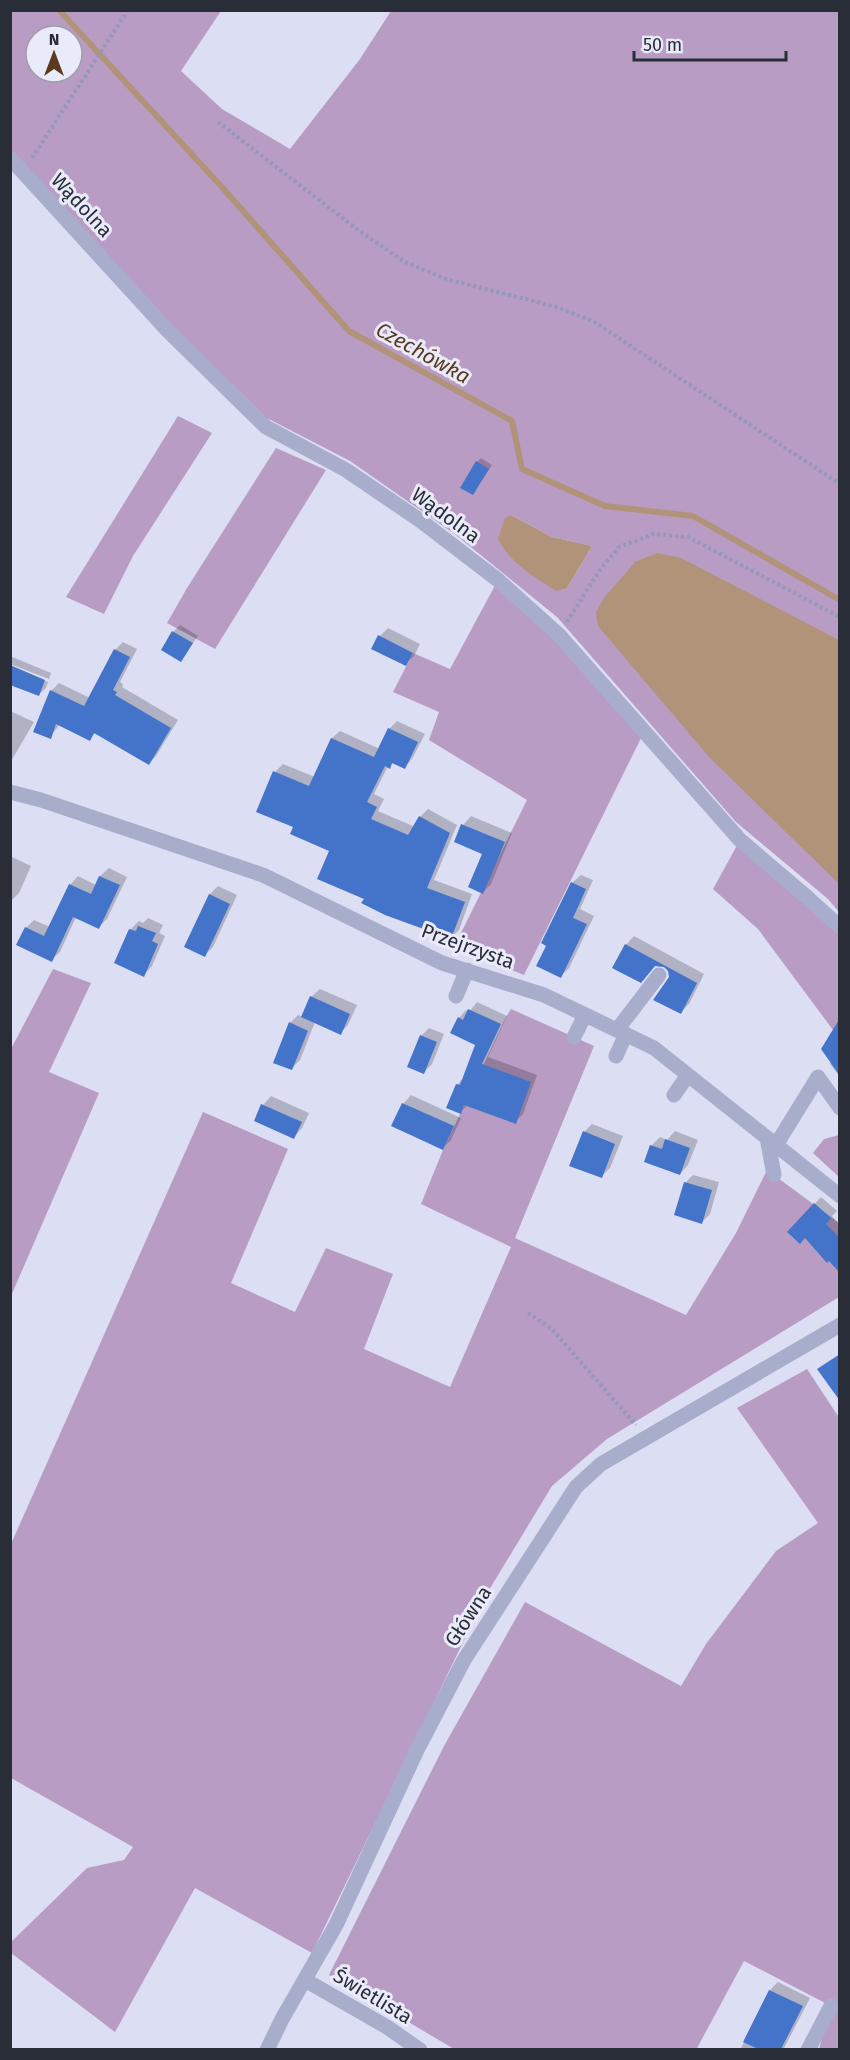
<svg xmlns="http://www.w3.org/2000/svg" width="850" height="2060" font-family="'Fira Sans',sans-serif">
<rect width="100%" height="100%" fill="#dcdef3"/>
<path fill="#b99cc3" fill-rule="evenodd" d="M 10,11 L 221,11 L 181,71 L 222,109 L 290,149 L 360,59 L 391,11 L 839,11 L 839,912 L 828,899 L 736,822 L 557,617 L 456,535 L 350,461 L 263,416 L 203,359 L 11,157 ZM 36,36 L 72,36 L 72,72 L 36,72 ZM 511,515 L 552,537 L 592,546 L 567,588 Z
M 178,416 L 212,433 L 133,556 L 104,614 L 66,597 Z
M 276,448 L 326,470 L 215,649 L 167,623 L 187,588 Z
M 498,580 L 644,732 L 524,975 L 454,947 L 527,800 L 429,740 L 439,712 L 393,692 L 413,653 L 450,669 Z
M 740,840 L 839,927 L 839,1038 L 758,929 L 713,889 Z
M 53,969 L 91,983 L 49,1072 L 99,1093 L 11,1296 L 11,1049 Z
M 511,1009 L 594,1046 L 515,1238 L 686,1315 L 736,1233 L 767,1170 L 839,1223 L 839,1297 L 607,1439 L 552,1486 L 486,1595 L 312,1953 L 195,1888 L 115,2032 L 11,1953 L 11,1942 L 87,1868 L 124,1860 L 133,1847 L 11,1778 L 11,1544 L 203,1112 L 288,1149 L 231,1283 L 295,1312 L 326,1248 L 393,1274 L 364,1349 L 450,1387 L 511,1247 L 421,1204 L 443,1150 L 506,1017 Z
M 839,1135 L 840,1135 L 839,1177 L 813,1153 L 824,1139 Z
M 807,1369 L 840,1419 L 839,2049 L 819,2049 L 831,2006 L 744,1961 L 696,2050 L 454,2049 L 329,1975 L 444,1746 L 525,1602 L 681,1686 L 706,1644 L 776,1551 L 818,1523 L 737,1408 Z"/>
<path fill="#b1937a" d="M 511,515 L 552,537 L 592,546 L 567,588 L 556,591 C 534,577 510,563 498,539 L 505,518 Z
M 657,553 L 681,558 L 839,640 L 839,884 L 709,757 L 598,626 L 596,612 L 604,598 L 635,562 Z"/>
<path fill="#0003" d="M 481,458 L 492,465 L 473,493 L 477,462 Z
M 180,625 L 198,636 L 181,660 L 173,632 Z
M 388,628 L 420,644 L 414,656 L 405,664 L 380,636 Z
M 123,642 L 137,649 L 120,682 L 123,684 L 122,687 L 178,720 L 156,756 L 149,763 L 96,732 L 90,739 L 60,724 L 50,737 L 51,691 L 59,683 L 90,698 L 115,650 Z
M 10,656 L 51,673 L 49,679 L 10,664 Z
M 10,667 L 48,682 L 46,688 L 39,694 Z
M 10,711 L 34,722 L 10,763 Z
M 397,721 L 425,734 L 412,759 L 405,767 L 394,762 L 389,767 L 388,766 L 374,794 L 384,799 L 378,811 L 415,827 L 420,817 L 428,809 L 457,825 L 434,880 L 472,894 L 459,930 L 451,938 L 366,898 L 331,850 L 295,826 L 275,772 L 283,764 L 315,777 L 332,738 L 340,731 L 380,749 L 389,729 Z
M 471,816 L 512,833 L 491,884 L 483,892 L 484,853 L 456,841 L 463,825 Z
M 10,856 L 31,866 L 19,893 L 11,901 Z
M 109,868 L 127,877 L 107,919 L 99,927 L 76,917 L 60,952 L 51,960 L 26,928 L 34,920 L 50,927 L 70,885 L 78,876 L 96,885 L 100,876 Z
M 581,875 L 593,880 L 580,909 L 594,916 L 569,968 L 561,976 L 548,946 L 572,883 Z
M 218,886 L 237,895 L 213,947 L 205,955 L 186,946 L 210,894 Z
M 148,918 L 163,925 L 159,933 L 165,936 L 152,966 L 144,975 L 116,963 L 131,929 L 139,921 L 143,923 Z
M 634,936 L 704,974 L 689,1004 L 681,1012 L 669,970 L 665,966 L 655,965 L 626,945 Z
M 320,989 L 357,1005 L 348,1025 L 340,1033 L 315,1022 L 300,1060 L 291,1069 L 290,1023 L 298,1015 L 303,1017 L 311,997 Z
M 477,1002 L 507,1016 L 488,1057 L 537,1075 L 523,1114 L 515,1122 L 468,1105 L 460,1112 L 457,1085 L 464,1077 L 476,1044 L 459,1018 L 466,1010 L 469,1012 Z
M 840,1025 L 840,1077 L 830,1064 Z
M 429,1028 L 444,1034 L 432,1064 L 424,1072 L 421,1036 Z
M 411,1095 L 461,1118 L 451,1140 L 443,1148 L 403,1104 Z
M 271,1096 L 309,1113 L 302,1128 L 294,1137 L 256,1120 L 263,1105 Z
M 592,1124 L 623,1136 L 610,1168 L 601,1177 L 584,1132 Z
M 675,1131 L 698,1140 L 688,1165 L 680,1174 L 646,1161 L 652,1145 L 660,1137 L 667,1140 Z
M 693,1175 L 719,1182 L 710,1214 L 702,1222 L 685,1183 Z
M 821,1197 L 837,1211 L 832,1216 L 840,1225 L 840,1271 L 805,1236 L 789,1232 Z
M 778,1982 L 810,1998 L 783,2050 L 740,2050 L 770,1990 Z"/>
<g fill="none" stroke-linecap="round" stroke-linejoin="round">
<path stroke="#b1937a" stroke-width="6" d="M 59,10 L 221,186 L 349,331 L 512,421 L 522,469 L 605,506 L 693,516 L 840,600"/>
</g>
<path fill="#4473ca" d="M 476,461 L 489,469 L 473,495 L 460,488 Z
M 172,631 L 193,643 L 181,662 L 161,650 Z
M 378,635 L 413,653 L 406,666 L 371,649 Z
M 114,649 L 130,657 L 113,690 L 117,692 L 115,695 L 171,728 L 149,765 L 94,733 L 90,741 L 56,724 L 51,739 L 33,732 L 50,690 L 84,706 Z
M 10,665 L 45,680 L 39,696 L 10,685 Z
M 388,728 L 418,742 L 405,769 L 392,763 L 390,769 L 385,766 L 367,802 L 377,807 L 371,819 L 408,835 L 419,816 L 450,833 L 427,888 L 465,902 L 451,939 L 385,915 L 361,903 L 364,899 L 317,879 L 329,851 L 290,834 L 293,827 L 256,812 L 273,771 L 309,786 L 331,738 L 374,757 Z
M 461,824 L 505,842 L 483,894 L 468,887 L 482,854 L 454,842 Z
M 99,876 L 120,885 L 99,929 L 73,917 L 52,962 L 16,945 L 25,927 L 44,936 L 69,884 L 91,894 Z
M 571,882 L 586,889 L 573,918 L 587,924 L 561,978 L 536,966 L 546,946 L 541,943 Z
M 209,894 L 230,904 L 205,957 L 184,947 Z
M 138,926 L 156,933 L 152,941 L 158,944 L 144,977 L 114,963 L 129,929 L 136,931 Z
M 625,944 L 697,983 L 681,1014 L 653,1000 L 669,977 L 668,971 L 664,967 L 655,966 L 641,983 L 612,968 Z
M 310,996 L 350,1014 L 341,1035 L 301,1017 Z
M 468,1009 L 501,1024 L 482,1064 L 531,1082 L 516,1124 L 464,1105 L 461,1114 L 446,1108 L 456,1084 L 460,1085 L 475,1045 L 450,1033 L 458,1017 L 463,1020 Z
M 840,1018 L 840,1076 L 821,1049 Z
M 289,1022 L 308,1031 L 292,1070 L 273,1063 Z
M 420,1035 L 437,1042 L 424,1074 L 407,1067 Z
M 402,1103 L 454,1126 L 443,1150 L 391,1126 Z
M 261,1104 L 302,1122 L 294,1139 L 254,1121 Z
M 583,1131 L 615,1144 L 602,1178 L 569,1166 Z
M 665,1139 L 690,1148 L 680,1175 L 644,1162 L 650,1145 L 662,1149 Z
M 684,1182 L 712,1190 L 702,1224 L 674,1215 Z
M 814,1203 L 831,1218 L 826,1224 L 840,1238 L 840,1273 L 829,1261 L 827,1263 L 805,1238 L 800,1244 L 787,1232 Z
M 840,1354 L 840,1401 L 817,1369 Z
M 769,1990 L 803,2006 L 781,2049 L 758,2049 L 743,2042 Z"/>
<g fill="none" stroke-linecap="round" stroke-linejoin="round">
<path stroke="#9298b8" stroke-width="4" stroke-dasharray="3 3" stroke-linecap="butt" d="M 218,122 L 358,230 L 405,262 L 446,279 L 553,306 L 593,321 L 840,484
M 32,158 L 128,10
M 567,622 L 599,571 L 619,547 L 653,534 L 688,537 L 840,617
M 528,1313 L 551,1328 L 636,1425"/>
<path stroke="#a8adcc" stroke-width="15" d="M 10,158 L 168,331 L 266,427 L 346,470 L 421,521 L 498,580 L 559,635 L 740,840 L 808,898 L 840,927
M 10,792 L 41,800 L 263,875 L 442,963 L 544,995 L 654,1048 L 840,1196
M 456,996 L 467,970
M 617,1030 L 659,975
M 574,1037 L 585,1015
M 616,1056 L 626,1034
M 674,1095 L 688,1075
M 767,1138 L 774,1175
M 776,1145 L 818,1077 L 840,1108
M 305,1980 L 387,2027 L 420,2050
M 267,2050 L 282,2019 L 336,1925 L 417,1750 L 464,1660 L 576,1487 L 601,1464 L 840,1325
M 808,2050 L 831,2006"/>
</g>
<g text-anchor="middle" stroke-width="6" stroke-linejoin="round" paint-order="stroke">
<g font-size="20" fill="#282d38" stroke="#e9eafa">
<text transform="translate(82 205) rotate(47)" y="7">Wądolna</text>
<text transform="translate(446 515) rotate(36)" y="7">Wądolna</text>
<text transform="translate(468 946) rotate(20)" y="7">Przejrzysta</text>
<text transform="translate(468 1616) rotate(-57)" y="7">Główna</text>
<text transform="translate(373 1996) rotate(31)" y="7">Świetlista</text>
</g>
<g font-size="21" font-style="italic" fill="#5b3a1c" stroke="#e9eafa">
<text transform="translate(423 353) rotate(29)" y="7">Czechówka</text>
</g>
</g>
<rect width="850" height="2060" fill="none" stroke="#282d38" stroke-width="24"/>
<g transform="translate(54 54)"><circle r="28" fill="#e9eafa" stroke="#9c9eac" stroke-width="1.5"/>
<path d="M0-4.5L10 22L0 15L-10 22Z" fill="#5b3a1c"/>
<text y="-9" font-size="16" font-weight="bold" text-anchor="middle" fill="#282d38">N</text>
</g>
<path d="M634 51v9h152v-9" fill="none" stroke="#282d38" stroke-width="3"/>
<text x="643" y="51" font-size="18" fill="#282d38" stroke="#e9eafa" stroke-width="4.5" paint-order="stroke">50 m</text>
</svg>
